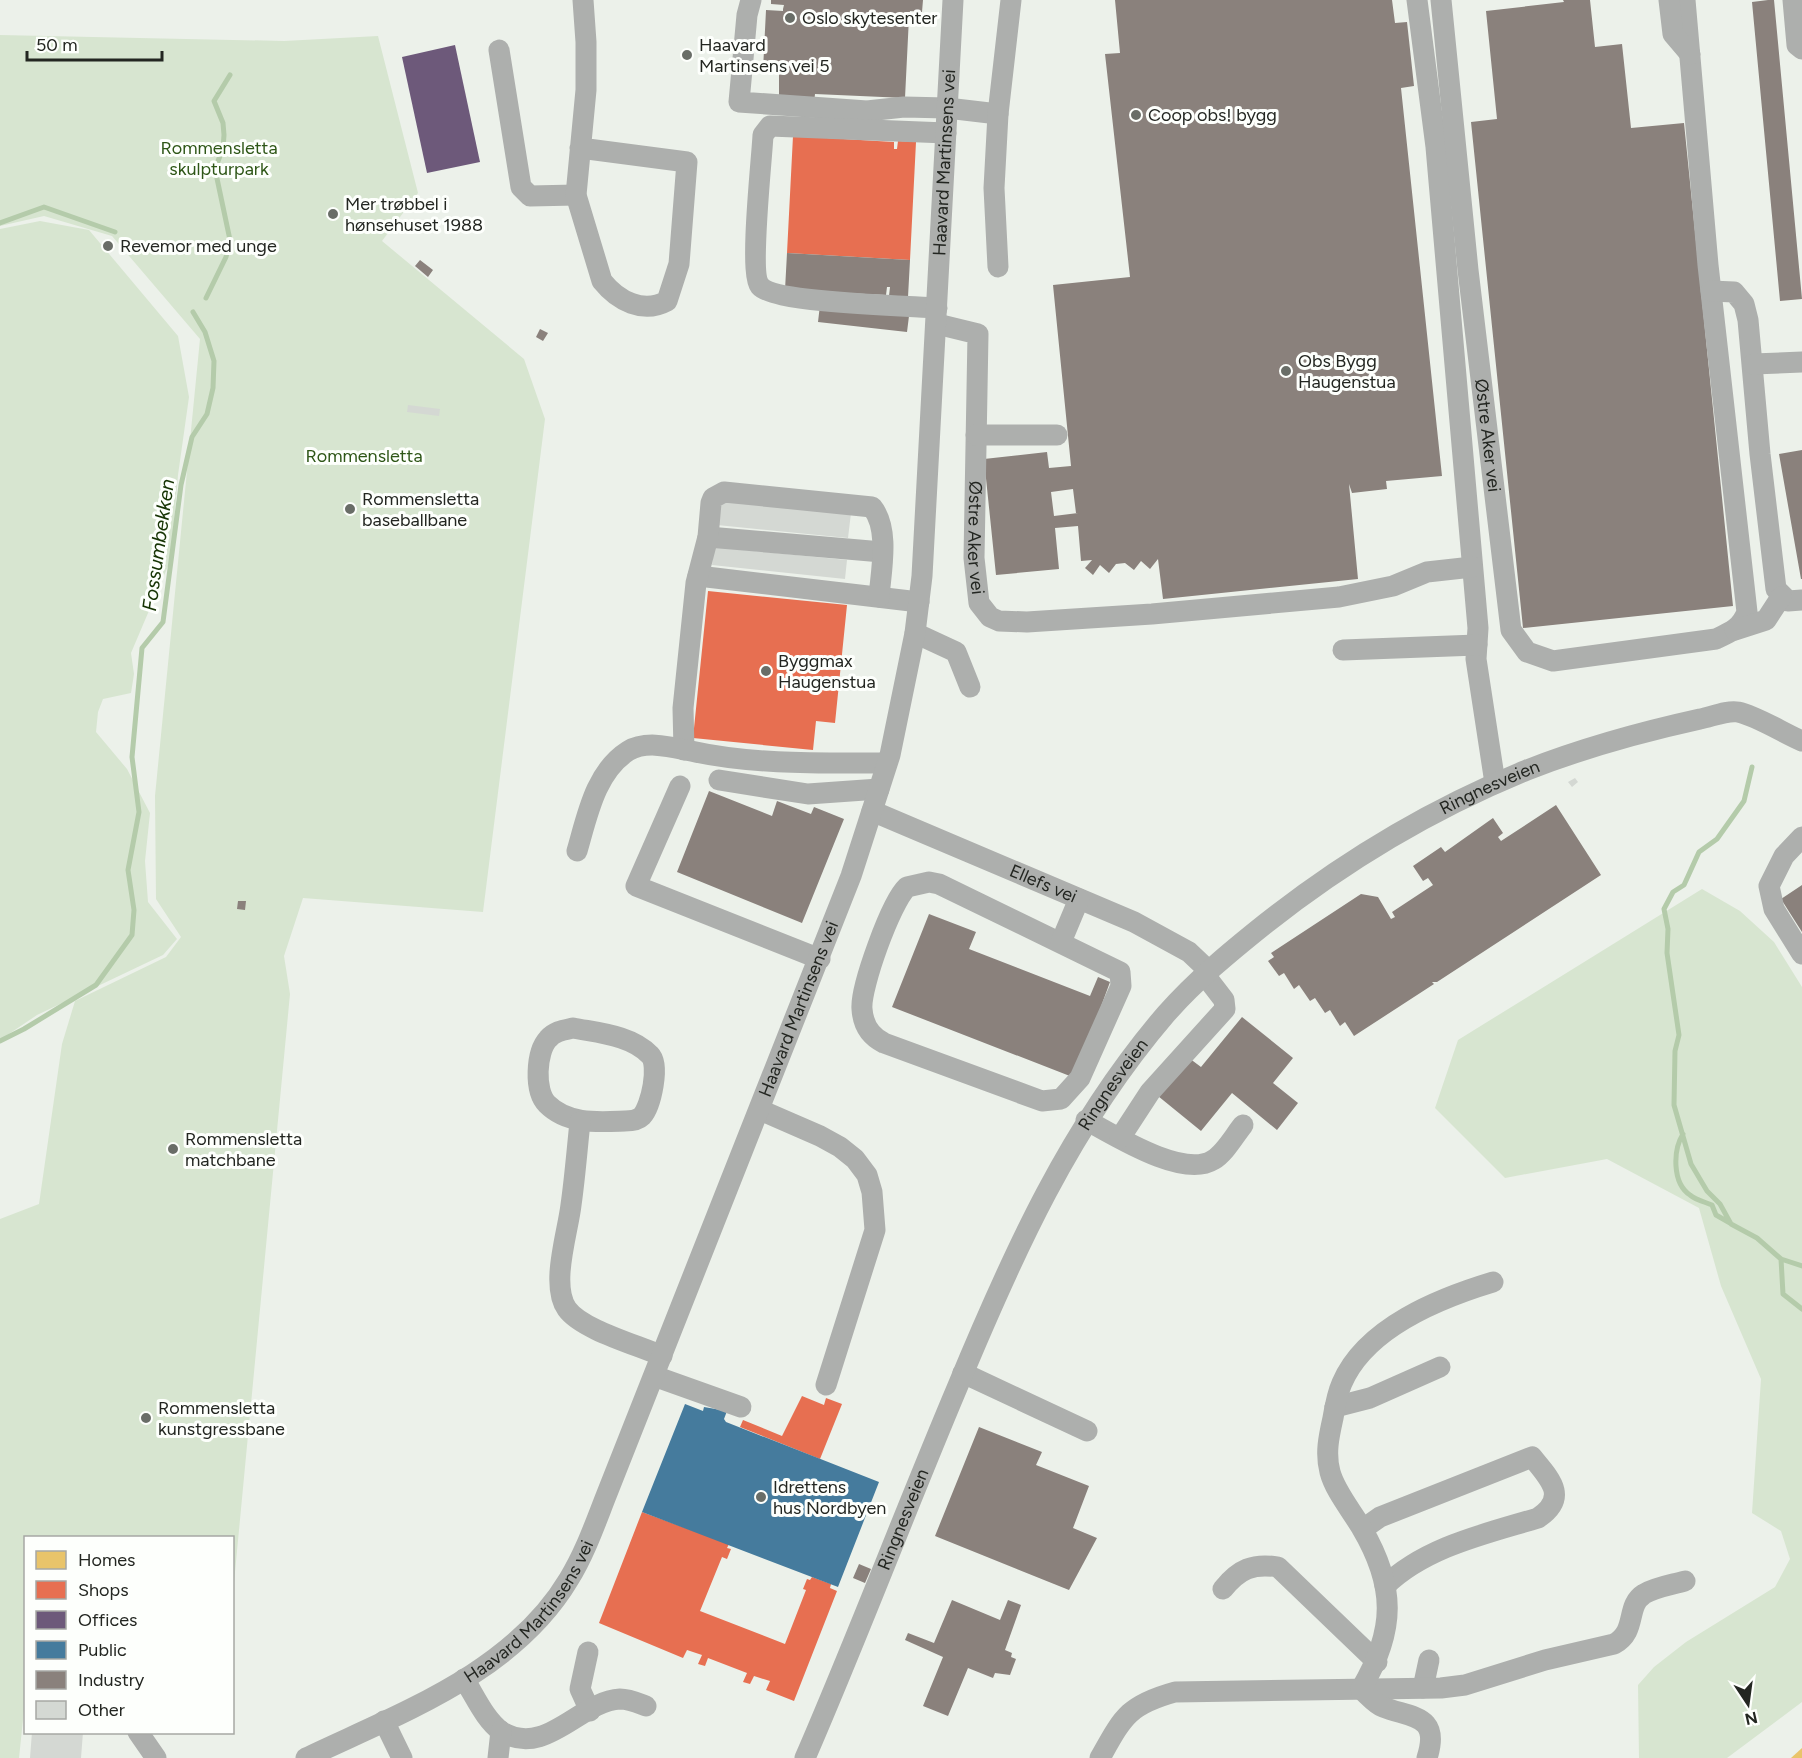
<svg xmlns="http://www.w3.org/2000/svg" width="1802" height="1758" font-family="Figtree,sans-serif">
<rect width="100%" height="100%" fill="#ecf1ea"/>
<path fill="#d7e5d0" d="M 0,35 L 284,41 L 378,36 L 418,193 L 382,241 L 524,359 L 545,419 L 483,912 L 303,898 L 284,956 L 290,994 L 233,1593 L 232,1538 L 26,1538 L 26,1691 L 19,1758 L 0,1758 L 0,1219 L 39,1204 L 62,1044 L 75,1001 L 166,957 L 181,937 L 156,899 L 155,796 L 200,339 L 112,236 L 44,216 L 0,226 Z
M 40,221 L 89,230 L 178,336 L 189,397 L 178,475 L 171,559 L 131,653 L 134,674 L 131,693 L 103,699 L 98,712 L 96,732 L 127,769 L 150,813 L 145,861 L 148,902 L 177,939 L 163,955 L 37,1015 L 0,1040 L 0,229 Z
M 1702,889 L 1740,911 L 1774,942 L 1802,987 L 1802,1702 L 1727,1758 L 1639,1758 L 1638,1685 L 1654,1667 L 1686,1642 L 1775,1587 L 1790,1559 L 1781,1531 L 1752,1513 L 1761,1379 L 1721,1286 L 1699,1208 L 1607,1159 L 1505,1178 L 1435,1108 L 1458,1040 Z"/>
<path fill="#e9c46a" d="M 1802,1748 L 1802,1758 L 1791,1758 Z"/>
<path fill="#e76f51" d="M 793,136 L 894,142 L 894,149 L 897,149 L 898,141 L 916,142 L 910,260 L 787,253 Z
M 708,591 L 847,605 L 835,723 L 816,721 L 813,750 L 693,738 Z
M 802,1396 L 824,1405 L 826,1398 L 842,1404 L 820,1459 L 740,1427 L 743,1420 L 782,1436 Z
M 642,1512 L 729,1544 L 727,1548 L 731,1549 L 727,1559 L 722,1557 L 700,1611 L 785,1644 L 806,1590 L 803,1589 L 807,1579 L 810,1580 L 812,1577 L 831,1584 L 830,1588 L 837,1591 L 794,1701 L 766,1690 L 770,1681 L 754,1676 L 750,1684 L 743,1682 L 747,1673 L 708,1658 L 705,1666 L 698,1664 L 702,1655 L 687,1650 L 683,1658 L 599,1623 Z"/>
<path fill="#6d597a" d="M 455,45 L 480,162 L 427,173 L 402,57 Z"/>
<path fill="#457b9d" d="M 685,1404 L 703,1411 L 704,1407 L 727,1411 L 724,1419 L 726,1422 L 879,1482 L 838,1587 L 642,1512 Z"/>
<path fill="#8a817c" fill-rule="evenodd" d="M 771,0 L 923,0 L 922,12 L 910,11 L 909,17 L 905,98 L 815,94 L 814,103 L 779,101 L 779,71 L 763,70 L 766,10 L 783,11 L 783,9 L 784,5 L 771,4 Z
M 1115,0 L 1392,0 L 1395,23 L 1407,22 L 1414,86 L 1401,88 L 1442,476 L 1386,481 L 1387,489 L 1352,493 L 1349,484 L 1358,579 L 1163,599 L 1158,559 L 1150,569 L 1141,561 L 1134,570 L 1125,563 L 1116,564 L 1109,573 L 1100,565 L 1093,575 L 1085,568 L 1092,560 L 1081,561 L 1078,526 L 1055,528 L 1059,569 L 996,575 L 984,459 L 1047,452 L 1049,468 L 1071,466 L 1053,285 L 1130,277 L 1105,54 L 1120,53 ZM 1073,489 L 1076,513 L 1078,513 L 1054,516 L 1051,492 Z
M 1563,0 L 1590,0 L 1595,47 L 1622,44 L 1631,128 L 1684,123 L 1733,606 L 1523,628 L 1471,122 L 1497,119 L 1486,11 L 1564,2 Z
M 1768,0 L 1774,0 L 1802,299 L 1780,301 L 1752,2 Z
M 787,253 L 910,260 L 908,297 L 889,296 L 890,287 L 887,287 L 886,295 L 785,290 Z
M 420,260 L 433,270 L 428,277 L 415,266 Z
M 820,305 L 909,316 L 907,332 L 818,322 Z
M 540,329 L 548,333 L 543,341 L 536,337 Z
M 1802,450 L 1802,579 L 1801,579 L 1779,454 Z
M 709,791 L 772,816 L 777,801 L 811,814 L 814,807 L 844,819 L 802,923 L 677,872 Z
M 1556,805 L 1601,875 L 1437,982 L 1432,982 L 1434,984 L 1354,1036 L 1345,1022 L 1340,1026 L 1330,1010 L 1325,1013 L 1315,998 L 1310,1001 L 1299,985 L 1294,989 L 1284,973 L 1279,976 L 1268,961 L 1274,957 L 1271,953 L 1361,894 L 1378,897 L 1391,919 L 1395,917 L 1392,912 L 1433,885 L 1428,878 L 1423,881 L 1413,866 L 1441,847 L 1445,852 L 1493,818 L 1503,833 L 1498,837 L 1501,841 Z
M 1802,885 L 1802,932 L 1781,899 Z
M 238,901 L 246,901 L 245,910 L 237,909 Z
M 929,914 L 976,932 L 969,949 L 1090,996 L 1098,977 L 1110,982 L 1075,1078 L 892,1007 Z
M 1242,1017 L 1293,1058 L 1273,1083 L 1298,1103 L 1277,1130 L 1232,1093 L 1201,1131 L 1158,1096 L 1189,1058 L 1201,1067 Z
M 979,1427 L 1042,1452 L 1036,1465 L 1089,1486 L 1073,1528 L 1097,1538 L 1069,1590 L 935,1536 Z
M 859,1564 L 871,1569 L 865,1583 L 853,1578 Z
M 952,1600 L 1000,1620 L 1008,1600 L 1021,1605 L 1005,1650 L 1012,1653 L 1011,1657 L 1016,1659 L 1010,1675 L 995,1673 L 993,1678 L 968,1668 L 948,1716 L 923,1706 L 943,1657 L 905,1640 L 908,1633 L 934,1643 Z"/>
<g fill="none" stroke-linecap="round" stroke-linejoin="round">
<path stroke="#b4cbaa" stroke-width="5" d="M 0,223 L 44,207 L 115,232
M 206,298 L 226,257 L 230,240 L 215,169 L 223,148 L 224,135 L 223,123 L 214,101 L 230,75
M 1752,767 L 1744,801 L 1717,839 L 1699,852 L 1684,885 L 1673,892 L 1664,909 L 1668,929 L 1667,953 L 1679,1035 L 1675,1051 L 1674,1105 L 1691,1164 L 1707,1191 L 1720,1204 L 1731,1224 L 1757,1238 L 1781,1259 L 1802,1266
M 0,1041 L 24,1029 L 96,985 L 132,935 L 134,910 L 128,870 L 139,812 L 132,757 L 142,648 L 163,622 L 181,485 L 192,437 L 207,414 L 213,388 L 214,361 L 205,332 L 193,312
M 1683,1134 C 1673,1150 1672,1183 1690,1195 C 1696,1200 1705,1202 1712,1205 L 1716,1215 L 1730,1223
M 1781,1259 L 1783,1294 L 1802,1309"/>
</g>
<path fill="#d4d8d3" d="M 408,405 L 440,409 L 439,416 L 407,412 Z
M 719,499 L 851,513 L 848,538 L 717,525 Z
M 714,547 L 847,560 L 845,579 L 712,565 Z
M 1575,778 L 1578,782 L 1572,787 L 1568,782 Z
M 32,1732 L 83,1732 L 81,1758 L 30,1758 Z"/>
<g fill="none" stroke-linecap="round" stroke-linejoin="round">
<g stroke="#adafad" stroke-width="21">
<path d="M 751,0 L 747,15 L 739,102 L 867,111 L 904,107 L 947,108 L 998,114"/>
<path d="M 1417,0 L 1436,147 L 1478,628 L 1476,659 L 1495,783"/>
<path id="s1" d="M 1441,0 L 1468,270 L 1511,630 L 1527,652 L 1553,661 L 1716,639 C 1731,632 1741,628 1747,612 L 1708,265 L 1685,0"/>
<path d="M 1669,0 L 1673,34 L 1690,54"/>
<path d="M 1793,0 L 1797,45 L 1802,49"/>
<path d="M 499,50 L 521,187 L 530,196 L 576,195"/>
<path d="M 580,148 L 687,162 L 679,264 L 667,301 C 643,314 618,301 602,281 L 576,195 L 586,90 L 586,42 L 583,0"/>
<path d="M 998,267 L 994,188 L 998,114 L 1011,0"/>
<path d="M 1711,291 L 1734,292 L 1744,304 L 1748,320 L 1760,454 L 1776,589 L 1788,601 L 1802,600"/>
<path d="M 937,308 C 909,306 774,303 760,286 C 749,273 762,158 763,135 L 770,126 L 946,133"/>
<path id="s2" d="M 937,324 L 978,334 L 974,558 L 979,603 L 990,617 L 999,621 L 1027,622 L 1152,614 L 1339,597 L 1393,586 L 1427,572 L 1472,567"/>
<path d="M 1753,364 L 1802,362"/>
<path d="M 976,435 L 1057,435"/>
<path d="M 708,537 L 882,552"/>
<path d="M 698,576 L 919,602"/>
<path d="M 1735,630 L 1766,620 L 1781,597"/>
<path d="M 915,633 L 956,652 L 970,687"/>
<path d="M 1343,650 L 1477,645"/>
<path d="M 684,750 L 683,708 L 696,583 L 708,537 L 711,503 L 713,498 L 724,492 L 872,507 C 890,529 881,571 879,597"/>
<path d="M 719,780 L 808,794 L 879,789"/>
<path d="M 680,786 L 636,886 L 820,959"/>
<path id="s3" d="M 872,811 L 1134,922 L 1189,952 L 1208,970"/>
<path d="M 1802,837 L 1784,856 L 1769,886 L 1774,909 L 1802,954"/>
<path d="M 577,851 C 587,817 595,772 628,751 C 646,740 671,747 691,751 C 754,765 823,763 887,763"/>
<path d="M 929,882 L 939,884 L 1120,972 L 1121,986 L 1080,1078 L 1061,1099 L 1042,1101 L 884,1043 C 870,1036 863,1025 862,1009 C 860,988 891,902 907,887 Z"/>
<path d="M 1061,942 L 1079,899"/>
<path d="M 573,1028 C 598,1033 631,1035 650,1055 C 660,1065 651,1106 642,1116 C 638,1120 631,1121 625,1121 C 599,1122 568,1125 547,1104 C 534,1091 536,1052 548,1039 C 555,1031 564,1030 573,1028 Z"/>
<path d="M 760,1110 L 820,1136 L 840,1147 L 855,1159 L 867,1175 L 872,1192 L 875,1230 L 826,1385"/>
<path d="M 1086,1120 C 1114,1135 1183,1179 1213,1160 C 1225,1153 1234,1136 1243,1125"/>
<path d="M 580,1122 C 577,1150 575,1177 571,1205 C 568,1232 550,1285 567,1309 C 582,1330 638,1345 662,1356"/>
<path d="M 1120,1138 L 1150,1092 L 1225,1009 L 1224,1000 L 1204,974"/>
<path d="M 963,1373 L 1087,1431"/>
<path d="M 654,1376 L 741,1407"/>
<path d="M 1335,1407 L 1370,1398 L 1440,1367"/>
<path d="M 1363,1529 L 1380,1517 L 1532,1457 C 1550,1479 1569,1497 1538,1518 C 1485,1534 1425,1547 1385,1586"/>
<path d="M 1223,1589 C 1239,1569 1253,1563 1278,1567 L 1377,1662"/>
<path d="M 588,1652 L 580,1689 L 590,1711"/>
<path d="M 464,1679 C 475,1696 485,1720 502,1732 C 546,1758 580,1701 620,1699 C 629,1699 638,1703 646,1706"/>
<path d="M 1423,1688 L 1429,1660"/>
<path d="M 384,1721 L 402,1758"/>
<path d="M 138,1732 L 156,1758"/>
<path id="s4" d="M 306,1758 C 400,1713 513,1673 569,1579 C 585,1553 595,1524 606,1496 L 851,876 L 890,755 L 915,633 L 922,576 L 953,0"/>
<path d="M 498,1758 L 501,1731"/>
<path id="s5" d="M 805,1758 C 858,1636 905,1511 957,1388 C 1013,1253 1070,1126 1166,1014 C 1196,980 1230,952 1265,924 C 1346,860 1431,809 1527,770 C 1583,748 1641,732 1700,719 C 1711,717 1727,710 1738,712 C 1757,716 1783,733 1802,741"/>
<path d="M 1100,1758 C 1123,1717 1128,1705 1175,1692 L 1441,1688 L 1465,1685 L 1545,1660 L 1614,1644 C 1638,1631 1625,1606 1644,1594 C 1656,1587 1671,1585 1685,1581"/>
<path d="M 1427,1758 C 1441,1714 1411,1718 1383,1707 C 1375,1704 1368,1695 1361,1689 C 1396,1630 1396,1586 1361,1527 C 1351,1510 1335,1491 1330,1472 C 1325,1453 1329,1436 1333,1418 C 1335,1406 1337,1394 1342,1383 C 1366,1327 1440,1298 1493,1282"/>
</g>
</g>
<g fill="#696d67" stroke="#fdfffc" stroke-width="2">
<circle cx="790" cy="18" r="6"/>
<circle cx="687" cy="55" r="6"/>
<circle cx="1136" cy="115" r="6"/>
<circle cx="333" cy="214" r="6"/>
<circle cx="108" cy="246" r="6"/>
<circle cx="1286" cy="371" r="6"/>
<circle cx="350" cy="509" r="6"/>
<circle cx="766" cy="671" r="6"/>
<circle cx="173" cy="1149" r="6"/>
<circle cx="146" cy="1418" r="6"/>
<circle cx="761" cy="1497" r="6"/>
</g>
<g text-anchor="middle" stroke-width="6" stroke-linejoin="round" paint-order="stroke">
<g font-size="18" fill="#232621" stroke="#fdfffc" text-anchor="start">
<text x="802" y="24">Oslo skytesenter</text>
<text x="699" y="51">Haavard<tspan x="699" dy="21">Martinsens vei 5</tspan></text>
<text x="1148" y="121">Coop obs! bygg</text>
<text x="345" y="210">Mer trøbbel i<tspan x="345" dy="21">hønsehuset 1988</tspan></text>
<text x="120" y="252">Revemor med unge</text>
<text x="1298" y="367">Obs Bygg<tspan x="1298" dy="21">Haugenstua</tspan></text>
<text x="362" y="505">Rommensletta<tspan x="362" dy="21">baseballbane</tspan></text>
<text x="778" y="667">Byggmax<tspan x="778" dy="21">Haugenstua</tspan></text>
<text x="185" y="1145">Rommensletta<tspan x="185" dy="21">matchbane</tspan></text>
<text x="158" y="1414">Rommensletta<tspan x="158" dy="21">kunstgressbane</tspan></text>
<text x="773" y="1493">Idrettens<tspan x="773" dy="21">hus Nordbyen</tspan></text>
</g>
<g font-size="18" fill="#2e5617" stroke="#fdfffc">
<text x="219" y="154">Rommensletta<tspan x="219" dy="21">skulpturpark</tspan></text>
<text x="364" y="462">Rommensletta</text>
</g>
<g font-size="18" fill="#232621" stroke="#fdfffc">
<text dy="6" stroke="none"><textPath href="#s4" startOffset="1804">Haavard Martinsens vei</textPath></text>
<text dy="6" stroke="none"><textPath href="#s1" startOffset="438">Østre Aker vei</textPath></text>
<text dy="6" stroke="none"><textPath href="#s2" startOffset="246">Østre Aker vei</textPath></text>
<text dy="6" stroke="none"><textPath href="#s5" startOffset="1228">Ringnesveien</textPath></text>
<text dy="6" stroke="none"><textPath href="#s3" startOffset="186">Ellefs vei</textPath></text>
<text dy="6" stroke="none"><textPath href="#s4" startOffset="938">Haavard Martinsens vei</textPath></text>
<text dy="6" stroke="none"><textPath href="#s5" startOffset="742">Ringnesveien</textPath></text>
<text dy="6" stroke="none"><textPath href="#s5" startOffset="258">Ringnesveien</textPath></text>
<text dy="6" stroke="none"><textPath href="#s4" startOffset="272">Haavard Martinsens vei</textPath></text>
</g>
<g font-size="20" font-style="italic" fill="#163404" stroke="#fdfffc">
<text transform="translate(158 545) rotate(-82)" y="7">Fossumbekken</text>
</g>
</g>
<rect x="24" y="1536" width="210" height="198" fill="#fdfffc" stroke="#a6a8a4" stroke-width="1.5"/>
<rect x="36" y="1551" width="30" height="18" fill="#e9c46a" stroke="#a6a8a4" stroke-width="1.5"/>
<text x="78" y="1566" font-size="18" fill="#232621">Homes</text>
<rect x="36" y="1581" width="30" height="18" fill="#e76f51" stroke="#a6a8a4" stroke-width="1.5"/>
<text x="78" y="1596" font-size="18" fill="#232621">Shops</text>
<rect x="36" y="1611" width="30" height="18" fill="#6d597a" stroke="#a6a8a4" stroke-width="1.5"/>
<text x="78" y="1626" font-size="18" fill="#232621">Offices</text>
<rect x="36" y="1641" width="30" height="18" fill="#457b9d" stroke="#a6a8a4" stroke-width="1.5"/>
<text x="78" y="1656" font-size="18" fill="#232621">Public</text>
<rect x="36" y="1671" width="30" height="18" fill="#8a817c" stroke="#a6a8a4" stroke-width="1.5"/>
<text x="78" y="1686" font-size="18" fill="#232621">Industry</text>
<rect x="36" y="1701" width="30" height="18" fill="#d4d8d3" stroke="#a6a8a4" stroke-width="1.5"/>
<text x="78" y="1716" font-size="18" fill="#232621">Other</text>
<g transform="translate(1748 1704) rotate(167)" stroke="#fdfffc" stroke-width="4.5" paint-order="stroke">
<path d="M0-4.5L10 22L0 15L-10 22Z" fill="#232621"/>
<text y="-9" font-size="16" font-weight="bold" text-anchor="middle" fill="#232621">N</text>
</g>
<path d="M27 51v9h135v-9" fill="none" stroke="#232621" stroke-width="3"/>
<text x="36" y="51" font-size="18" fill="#232621" stroke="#fdfffc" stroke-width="4.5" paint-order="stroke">50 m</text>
</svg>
